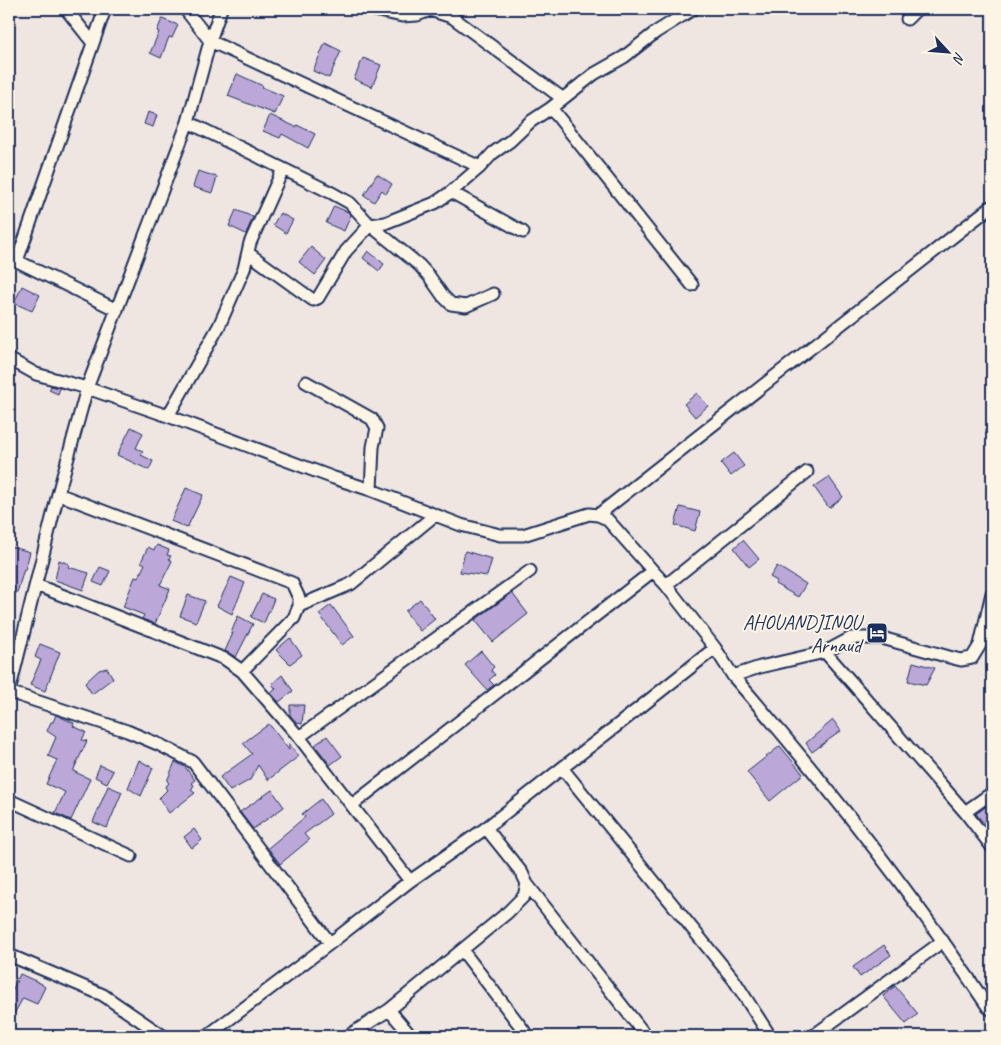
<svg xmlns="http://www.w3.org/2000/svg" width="1001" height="1045" font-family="Caveat,sans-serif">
<rect width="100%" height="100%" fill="#efe6e2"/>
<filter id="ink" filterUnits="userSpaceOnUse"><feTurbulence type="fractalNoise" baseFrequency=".02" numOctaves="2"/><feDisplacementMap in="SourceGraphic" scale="10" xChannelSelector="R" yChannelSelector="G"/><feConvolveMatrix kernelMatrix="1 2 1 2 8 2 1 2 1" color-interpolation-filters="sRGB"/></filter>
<g filter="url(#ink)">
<path fill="#bca8d8" stroke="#1b2f5e" d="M 162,19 L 178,25 L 172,38 L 169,37 L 161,58 L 150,53 L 159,32 L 157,31 Z
M 325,43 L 341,51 L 329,78 L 313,71 Z
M 363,58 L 381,65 L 372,87 L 354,79 Z
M 237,74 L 263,86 L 262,87 L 283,96 L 275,114 L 228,96 Z
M 148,112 L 157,115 L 153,127 L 144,124 Z
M 270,115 L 296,127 L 297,125 L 315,134 L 308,148 L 282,134 L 280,138 L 263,131 Z
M 198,171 L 217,177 L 212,193 L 193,187 Z
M 377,174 L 392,184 L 386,194 L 382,190 L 374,202 L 364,195 Z
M 334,206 L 348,212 L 351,215 L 344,231 L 326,223 Z
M 236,210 L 253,217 L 246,234 L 229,226 Z
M 280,213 L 293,220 L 286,233 L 273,225 Z
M 311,247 L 326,260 L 315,275 L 299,262 Z
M 368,251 L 384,264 L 379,271 L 363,258 Z
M 22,286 L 40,295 L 32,311 L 14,303 Z
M 51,386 L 60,388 L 58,394 L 49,390 Z
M 697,393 L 708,406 L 695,417 L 684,404 Z
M 131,427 L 143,433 L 136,448 L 143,451 L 141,455 L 153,461 L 149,470 L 117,455 Z
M 734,453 L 744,466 L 731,476 L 721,463 Z
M 829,477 L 843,497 L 829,508 L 814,487 Z
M 186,488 L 203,495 L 187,528 L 171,521 Z
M 680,507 L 700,512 L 695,531 L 675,525 Z
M 743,540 L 759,559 L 749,567 L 734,548 Z
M 157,545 L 169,550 L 167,555 L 171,556 L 169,559 L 172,561 L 160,585 L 170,589 L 155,624 L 142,619 L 144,615 L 123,607 L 135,577 L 138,578 L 145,564 L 141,562 L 148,547 L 154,550 Z
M 9,546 L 30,552 L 25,570 L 24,569 L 17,593 L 9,591 Z
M 465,551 L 492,559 L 487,576 L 460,572 Z
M 59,560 L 69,564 L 68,567 L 89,573 L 83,590 L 55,580 Z
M 777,566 L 806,584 L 798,597 L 775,584 L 777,581 L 770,577 Z
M 100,567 L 110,571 L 103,586 L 93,582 Z
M 231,577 L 245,583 L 232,614 L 217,606 Z
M 512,593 L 528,614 L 493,642 L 475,620 Z
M 262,594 L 274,599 L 264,623 L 251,617 Z
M 188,595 L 205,601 L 196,622 L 180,616 Z
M 420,599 L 435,619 L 420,631 L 405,611 Z
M 331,605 L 354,636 L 342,645 L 319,614 Z
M 238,616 L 253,624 L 236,657 L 225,651 L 233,633 L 231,633 Z
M 290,638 L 302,655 L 290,664 L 276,650 Z
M 40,644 L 60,652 L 45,691 L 30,685 L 41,660 L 35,657 Z
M 481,651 L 494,667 L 491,670 L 495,675 L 489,680 L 494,685 L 487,690 L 465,665 Z
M 913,662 L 935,668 L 926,685 L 908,681 Z
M 107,668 L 113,678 L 92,694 L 85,683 L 99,670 Z
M 282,675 L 293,691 L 279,702 L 271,693 L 276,689 L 272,684 Z
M 290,705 L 304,705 L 302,724 L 297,723 L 290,715 Z
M 56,715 L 74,723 L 73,726 L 86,732 L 82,740 L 87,741 L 73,771 L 90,779 L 71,820 L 55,813 L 65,792 L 46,784 L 57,760 L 48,756 L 56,737 L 47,731 L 51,722 L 53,722 Z
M 833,720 L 841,731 L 812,752 L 806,743 Z
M 269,724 L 289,750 L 289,743 L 299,756 L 268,780 L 258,765 L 250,780 L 230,791 L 220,777 L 252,754 L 243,743 Z
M 327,736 L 342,756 L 330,765 L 315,745 Z
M 780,746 L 803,774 L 770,801 L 747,772 Z
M 139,760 L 153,768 L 141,796 L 128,788 Z
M 175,762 L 185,767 L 195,780 L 191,783 L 194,785 L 191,790 L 195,793 L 169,813 L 159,798 L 167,790 L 165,787 L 169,783 L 167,781 Z
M 100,765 L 113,771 L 107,783 L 95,777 Z
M 108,786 L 122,792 L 107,828 L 93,822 Z
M 272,790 L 284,807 L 253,829 L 240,812 Z
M 321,799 L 331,814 L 304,834 L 309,840 L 280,864 L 268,848 L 305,817 L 302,814 Z
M 992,802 L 992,832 L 976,814 Z
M 194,829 L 202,840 L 192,848 L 184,837 Z
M 884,945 L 891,955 L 860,977 L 853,967 Z
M 20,974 L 42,984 L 42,985 L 45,987 L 37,1004 L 23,998 L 14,1014 L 9,1011 L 9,997 Z
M 895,986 L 918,1014 L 906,1024 L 883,996 Z"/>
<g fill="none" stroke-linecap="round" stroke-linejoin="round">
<g stroke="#1b2f5e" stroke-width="15">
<path id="minor" d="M 66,9 L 93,43
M 185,9 L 210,41 L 480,167
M 370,9 L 402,16 L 417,15 L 430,10 L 452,17 L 562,98
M 907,19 L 917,9
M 551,108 L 692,285
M 188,122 L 330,192 L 350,203 L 370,225 L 385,223 L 435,203 L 451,192 L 480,167 L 493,153 L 510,141 L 530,122 L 551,108 L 594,74 L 624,57 L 656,32 L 693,9
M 451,192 L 523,232
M 248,253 L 313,300 L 318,298 L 346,251 L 370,225 L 419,265 L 429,276 L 443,296 L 451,304 L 466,306 L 493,294
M 9,257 L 117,310
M 17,261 L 105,9
M 9,359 L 36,374 L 87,388 L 168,416 L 334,478 L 371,490 L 461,525 L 500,535 L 523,535 L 589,514 L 598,515 L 607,519 L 653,571 L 666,585 L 715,648 L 733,676 L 760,667 L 825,652 L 851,638 L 882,638 L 949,657 L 961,660 L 972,658 L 980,645 L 992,593
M 306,382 L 372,419 L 377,428 L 373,447 L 371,490
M 168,416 L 219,326 L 244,269 L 250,243 L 283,169
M 58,494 L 292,583 L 299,598 L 299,606 L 294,618 L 242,671
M 598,515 L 992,206
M 36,585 L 225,659 L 242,671 L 299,737 L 410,881
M 666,585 L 807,472
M 299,606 L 351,584 L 435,515
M 825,652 L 965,812 L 992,847
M 733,676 C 824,781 911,891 988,1007 L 992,1010
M 9,692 L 58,494 L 87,388 L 188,122 L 210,41 L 221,9
M 9,692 L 127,731 L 160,745 L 193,762 L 330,943
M 299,737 L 530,571
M 562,768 L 734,980 L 770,1036
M 9,800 L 131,856
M 352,805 L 653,571
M 965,812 L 992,793
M 527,884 L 646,1036
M 462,950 L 528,1036
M 9,955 L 103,995 L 163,1036
M 389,1010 L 411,1036
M 207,1036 L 333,941 L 410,881 L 486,828 L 562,768 L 619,724 L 715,648
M 348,1036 L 389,1010 L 507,913 L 524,896 L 527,884 L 522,873 L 486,828
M 813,1036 L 943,941"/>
</g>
<use href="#minor" stroke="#fcf5e5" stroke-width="11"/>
</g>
</g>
<defs>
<g id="hotel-square" transform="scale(1.125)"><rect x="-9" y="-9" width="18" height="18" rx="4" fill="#1b2f5e" stroke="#fcf5e5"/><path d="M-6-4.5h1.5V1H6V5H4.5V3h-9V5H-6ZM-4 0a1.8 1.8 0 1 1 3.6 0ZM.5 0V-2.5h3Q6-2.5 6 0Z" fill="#fff"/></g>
</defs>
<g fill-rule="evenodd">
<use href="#hotel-square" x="877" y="633"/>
</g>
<g text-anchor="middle" stroke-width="4" stroke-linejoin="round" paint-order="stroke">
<g font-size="20" fill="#1b2f5e" stroke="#fcf5e5" text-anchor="end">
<text x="861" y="629">AHOUANDJINOU<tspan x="861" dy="23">Arnaud</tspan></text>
</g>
</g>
<rect width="1001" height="1045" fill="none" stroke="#fcf5e5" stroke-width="30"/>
<rect x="15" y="15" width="971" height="1015" fill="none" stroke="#1b2f5e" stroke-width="2" filter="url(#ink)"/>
<g transform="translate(948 52) rotate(116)" stroke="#fcf5e5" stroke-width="4" paint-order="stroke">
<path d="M0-4L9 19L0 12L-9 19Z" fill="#1b2f5e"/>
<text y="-8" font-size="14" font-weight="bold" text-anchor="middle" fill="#1b2f5e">N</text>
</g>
</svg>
